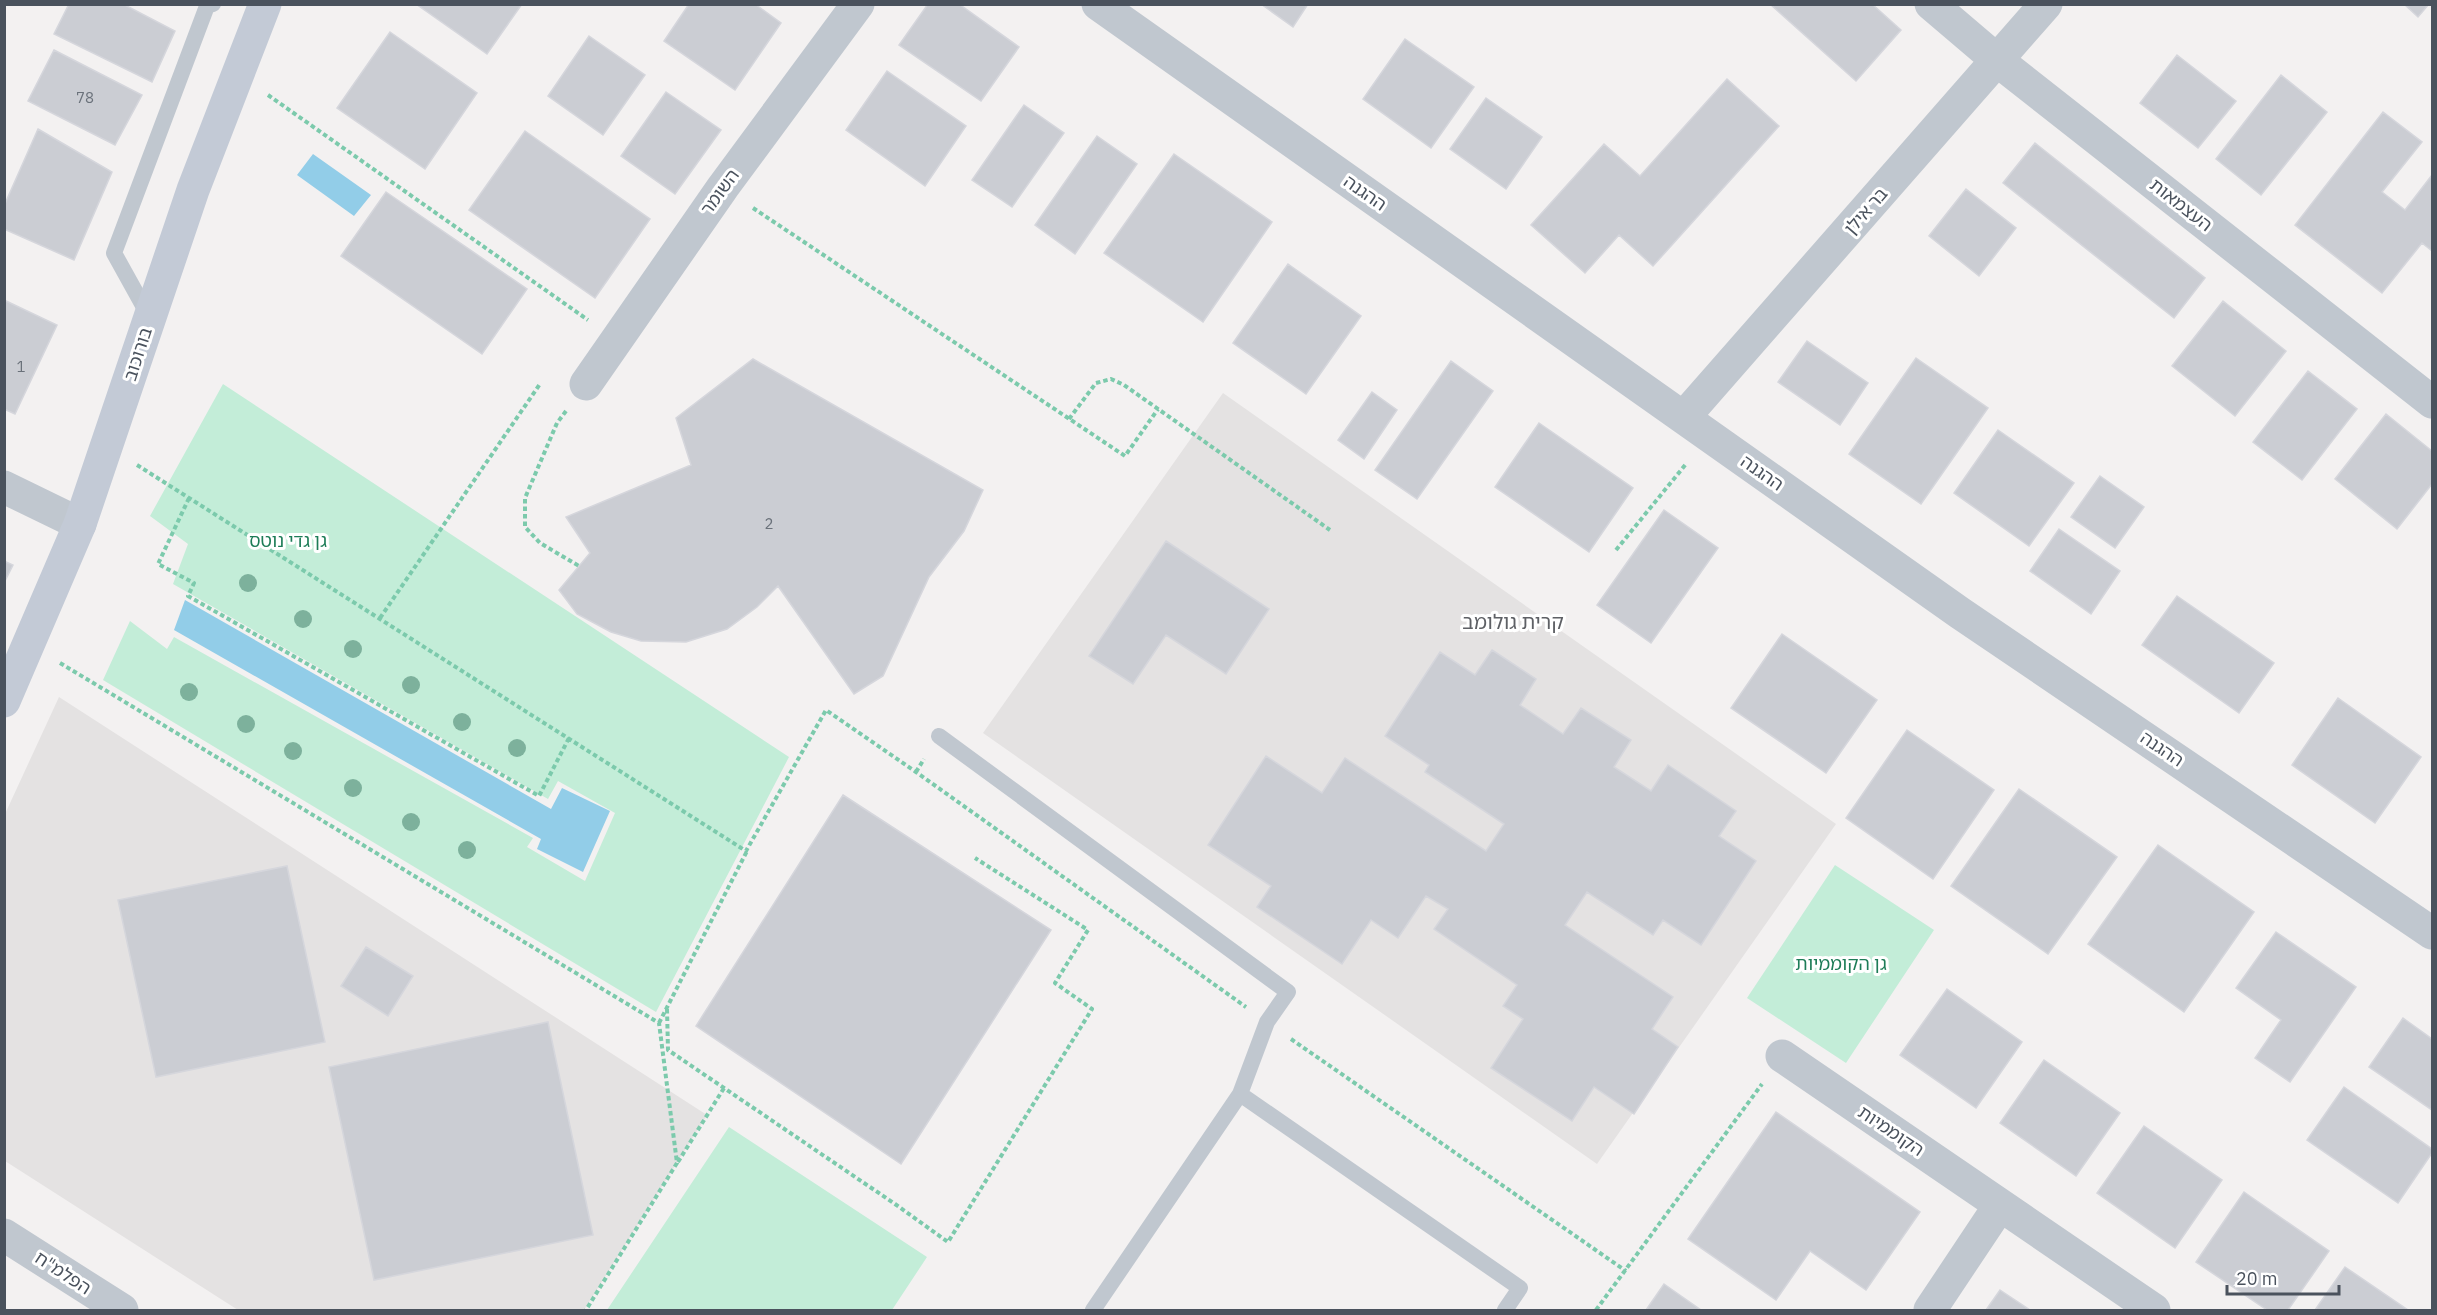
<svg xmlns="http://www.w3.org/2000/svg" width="2437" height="1315" font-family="'IBM Plex Sans','Noto Sans Hebrew',sans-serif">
<rect width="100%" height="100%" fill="#f3f1f1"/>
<path fill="#e4e2e2" d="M 1223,393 L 1836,824 L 1597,1164 L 983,733 Z
M 59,697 L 707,1115 L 584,1310 L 238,1310 L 5,1161 L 5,814 Z"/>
<path fill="#c3edd8" d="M 223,384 L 789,757 L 656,1012 L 103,680 L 130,621 L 167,649 L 174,637 L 533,838 L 527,847 L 585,881 L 615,813 L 558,781 L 548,799 L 173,584 L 188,544 L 150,516 Z
M 1835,865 L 1934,930 L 1846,1063 L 1747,998 Z
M 729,1127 L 927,1257 L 892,1310 L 607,1310 Z"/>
<path fill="#92cde8" d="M 313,154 L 371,195 L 354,216 L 297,175 Z
M 185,600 L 551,809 L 562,788 L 610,811 L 583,872 L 537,849 L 541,839 L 174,630 Z"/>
<path fill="#cbcdd3" stroke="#d5d6dc" stroke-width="1.5" d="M 69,4 L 123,4 L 175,31 L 152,82 L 54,34 Z
M 416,4 L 522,4 L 487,54 Z
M 689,4 L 755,4 L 781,23 L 735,90 L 664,41 Z
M 928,4 L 959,4 L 1019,47 L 981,101 L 899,45 Z
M 1261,4 L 1308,4 L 1293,27 Z
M 1770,4 L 1872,4 L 1901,30 L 1856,81 Z
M 2404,4 L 2429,4 L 2418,17 Z
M 390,32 L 477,93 L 425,169 L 337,108 Z
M 589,36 L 645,75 L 603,135 L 548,96 Z
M 1405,39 L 1474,87 L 1431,148 L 1363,99 Z
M 54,50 L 142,95 L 115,145 L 28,101 Z
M 2177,55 L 2236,101 L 2198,148 L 2140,103 Z
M 887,71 L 966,126 L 925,186 L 846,130 Z
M 2281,75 L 2327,112 L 2261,195 L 2216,159 Z
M 1727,79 L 1779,126 L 1653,266 L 1619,235 L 1585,273 L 1531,225 L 1604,144 L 1640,176 Z
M 666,92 L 721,130 L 675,194 L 621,156 Z
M 1486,98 L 1542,137 L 1506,189 L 1450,149 Z
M 1024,105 L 1064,133 L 1012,207 L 972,180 Z
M 2383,112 L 2422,142 L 2382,192 L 2405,210 L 2432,175 L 2432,251 L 2422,243 L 2382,293 L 2295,225 Z
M 38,129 L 112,172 L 74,260 L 4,229 L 4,206 Z
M 525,131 L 650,219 L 595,298 L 469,210 Z
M 1097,136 L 1137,164 L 1075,254 L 1035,225 Z
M 2035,143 L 2205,278 L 2174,318 L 2003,183 Z
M 1174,154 L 1272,222 L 1203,322 L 1104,253 Z
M 1966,189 L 2016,228 L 1979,276 L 1929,236 Z
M 386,192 L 527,289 L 482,354 L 341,256 Z
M 1288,264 L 1361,316 L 1306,394 L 1233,343 Z
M 4,300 L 57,325 L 15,414 L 4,409 Z
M 2223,301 L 2286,351 L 2235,416 L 2172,366 Z
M 1807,341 L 1868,383 L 1840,425 L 1778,382 Z
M 1916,358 L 1988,408 L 1921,504 L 1849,454 Z
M 753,359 L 983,490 L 964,531 L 929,577 L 883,676 L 854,694 L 778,586 L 757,607 L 727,629 L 686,642 L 641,641 L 611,632 L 577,614 L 559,590 L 590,553 L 566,517 L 691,465 L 676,418 Z
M 1451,361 L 1493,391 L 1417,499 L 1375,470 Z
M 2308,371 L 2357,409 L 2302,480 L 2253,442 Z
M 1372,392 L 1397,410 L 1364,459 L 1338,440 Z
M 2386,414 L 2432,451 L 2432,484 L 2397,529 L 2335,479 Z
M 1539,423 L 1633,488 L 1589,552 L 1495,487 Z
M 1998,430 L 2074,483 L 2029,546 L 1954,493 Z
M 2100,476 L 2144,507 L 2115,548 L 2071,517 Z
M 1664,510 L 1718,548 L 1651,643 L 1597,605 Z
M 2059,529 L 2120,571 L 2091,614 L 2030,571 Z
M 1166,541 L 1269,609 L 1226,674 L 1166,635 L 1133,684 L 1089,656 Z
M 4,561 L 13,565 L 4,583 Z
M 2177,596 L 2274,663 L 2239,713 L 2142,645 Z
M 1782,634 L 1877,700 L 1826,773 L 1731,708 Z
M 1492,650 L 1536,679 L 1520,705 L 1563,734 L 1581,708 L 1631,740 L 1614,767 L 1651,791 L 1668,765 L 1736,811 L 1719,836 L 1756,861 L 1701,945 L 1663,920 L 1653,935 L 1587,892 L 1565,925 L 1673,997 L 1652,1029 L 1678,1047 L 1634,1114 L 1594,1087 L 1572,1121 L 1491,1068 L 1523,1019 L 1503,1006 L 1517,985 L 1434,929 L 1448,909 L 1426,896 L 1398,938 L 1371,920 L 1342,964 L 1257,907 L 1271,886 L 1208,845 L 1266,756 L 1322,793 L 1345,758 L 1486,851 L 1504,824 L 1425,772 L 1429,765 L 1385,736 L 1440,652 L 1475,675 Z
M 2338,698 L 2421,757 L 2375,823 L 2292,765 Z
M 1907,730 L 1994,790 L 1933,879 L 1846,818 Z
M 2019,789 L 2117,857 L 2048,954 L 1951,886 Z
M 843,795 L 1051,930 L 901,1164 L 696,1026 Z
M 2158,845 L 2254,912 L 2184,1012 L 2088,944 Z
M 287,866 L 325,1042 L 156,1077 L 118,900 Z
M 2276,932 L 2356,987 L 2290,1082 L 2255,1058 L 2281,1020 L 2236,988 Z
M 366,947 L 413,976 L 388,1016 L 341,986 Z
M 1947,989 L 2022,1042 L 1976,1108 L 1900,1055 Z
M 2403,1018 L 2432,1039 L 2432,1110 L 2369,1067 Z
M 548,1022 L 593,1235 L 374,1280 L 329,1067 Z
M 2044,1060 L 2120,1113 L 2076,1176 L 2000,1123 Z
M 2344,1087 L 2432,1149 L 2432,1153 L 2398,1203 L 2307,1140 Z
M 1776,1112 L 1920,1212 L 1866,1290 L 1810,1251 L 1776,1300 L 1688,1239 Z
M 2144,1126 L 2222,1180 L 2175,1248 L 2097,1193 Z
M 2244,1192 L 2329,1251 L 2288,1310 L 2267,1310 L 2196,1262 Z
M 2345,1267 L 2408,1310 L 2315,1310 Z
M 1664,1284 L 1701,1310 L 1646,1310 Z
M 2000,1290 L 2030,1310 L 1986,1310 Z"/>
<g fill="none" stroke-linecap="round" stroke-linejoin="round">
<path stroke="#7ccaac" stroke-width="4" stroke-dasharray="4.5 3" stroke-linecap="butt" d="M 268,95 L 588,320
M 753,208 L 1125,456 L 1158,409
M 566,411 L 557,423 L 525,498 L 525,527 L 540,543 L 579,566
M 1069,419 L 1096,383 L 1111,379 L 1124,385 L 1330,530
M 137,465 L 746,851 L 826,710 L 916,772 L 1246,1007
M 189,498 L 158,564 L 194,583 L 188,596 L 539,796 L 569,738
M 1616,550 L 1686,464
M 380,618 L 540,384
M 60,663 L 659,1023 L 677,1163 L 586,1310
M 916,772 L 924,759
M 667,1009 L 668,1050 L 895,1204 L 948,1242 L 1092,1009 L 1055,983 L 1088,930 L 975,858
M 659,1023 L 747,851
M 1291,1039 L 1626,1271
M 678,1162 L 724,1088
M 1596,1310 L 1762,1084"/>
<path stroke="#c0c7cf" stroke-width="16" d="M 150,318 L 114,253 L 207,6 L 213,4
M 939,736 L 1288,992 L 1267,1022 L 1240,1094 L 1093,1310
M 1240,1094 L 1520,1288 L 1505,1310"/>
<path stroke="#c0c7cf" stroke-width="33" d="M 1098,4 L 1960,613 L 2432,933
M 1931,4 L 1998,61 L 2432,402
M 586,384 L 723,187 L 858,4
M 1684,417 L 2046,4
M 4,487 L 80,524
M 1782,1056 L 2154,1310
M 4,1235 L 122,1310
M 1930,1310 L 2000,1205"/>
<path stroke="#c3cad6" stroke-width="33" d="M 4,701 L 80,524 L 193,190 L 265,4"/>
</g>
<g fill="#7db19c">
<circle cx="248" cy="583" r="9"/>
<circle cx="303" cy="619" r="9"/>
<circle cx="353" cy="649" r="9"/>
<circle cx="411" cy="685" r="9"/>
<circle cx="189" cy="692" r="9"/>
<circle cx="462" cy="722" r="9"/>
<circle cx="246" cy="724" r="9"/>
<circle cx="517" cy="748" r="9"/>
<circle cx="293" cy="751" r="9"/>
<circle cx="353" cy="788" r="9"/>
<circle cx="411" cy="822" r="9"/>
<circle cx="467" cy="850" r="9"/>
</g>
<g text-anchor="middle" stroke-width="6" stroke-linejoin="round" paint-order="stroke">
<g font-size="15" fill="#6a717a">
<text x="85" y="103">78</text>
<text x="21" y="372">1</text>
<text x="769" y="529">2</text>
</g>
<g font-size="18" fill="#4a525d" stroke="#fff">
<text transform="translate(720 192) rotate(-54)" y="6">השומר</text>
<text transform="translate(1365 193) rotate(35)" y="6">ההגנה</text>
<text transform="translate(2181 205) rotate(38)" y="6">העצמאות</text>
<text transform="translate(1866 211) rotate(-49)" y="6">בר אילן</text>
<text transform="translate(138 354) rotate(-72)" y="6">בורוכוב</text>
<text transform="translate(1762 473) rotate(35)" y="6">ההגנה</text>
<text transform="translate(2162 749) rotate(34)" y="6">ההגנה</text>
<text transform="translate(1891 1131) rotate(34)" y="6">הקוממיות</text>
<text transform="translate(63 1273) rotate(33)" y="6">הפלמ"ח</text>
</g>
<g font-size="18" fill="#1d7c57" stroke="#fff">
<text x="288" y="547">גן גדי נוטס</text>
<text x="1841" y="970">גן הקוממיות</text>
</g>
<g font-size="20" fill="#5e6065" stroke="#fff">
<text x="1513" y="629">קרית גולומב</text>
</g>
</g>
<rect width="2437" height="1315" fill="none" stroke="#4a525d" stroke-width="12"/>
<path d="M2227 1285v9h112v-9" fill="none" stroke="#4a525d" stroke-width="3"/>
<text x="2236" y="1285" font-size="18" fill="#4a525d" stroke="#ffffff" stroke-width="4.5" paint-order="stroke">20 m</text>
</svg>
